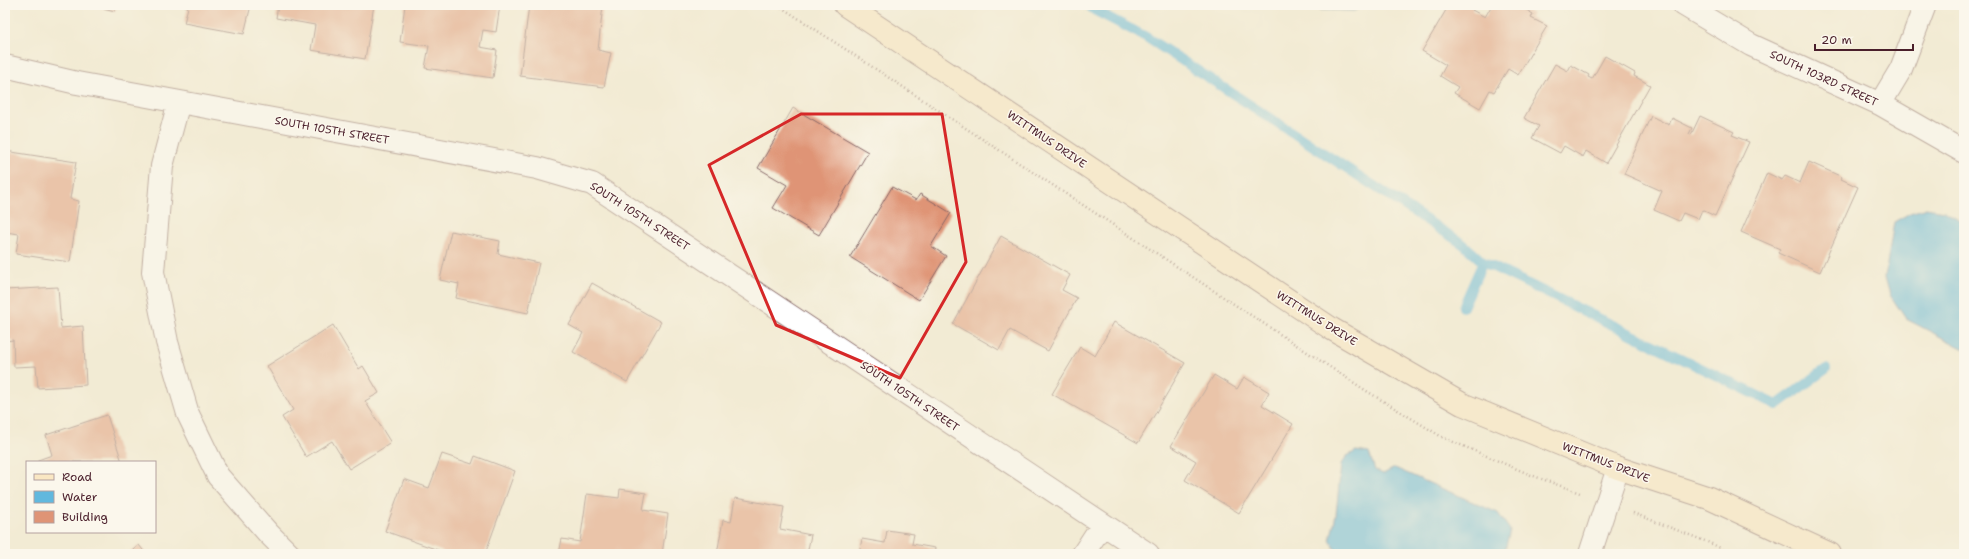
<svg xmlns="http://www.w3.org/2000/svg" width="1969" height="559" font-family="'Shantell Sans',sans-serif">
<rect width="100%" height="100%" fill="#fbf7ec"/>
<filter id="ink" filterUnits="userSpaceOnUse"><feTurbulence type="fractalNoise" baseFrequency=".025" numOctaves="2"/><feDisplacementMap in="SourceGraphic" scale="8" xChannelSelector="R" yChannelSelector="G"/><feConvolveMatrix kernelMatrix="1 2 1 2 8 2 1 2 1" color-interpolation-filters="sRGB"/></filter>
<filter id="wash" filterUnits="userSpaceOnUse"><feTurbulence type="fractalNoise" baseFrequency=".012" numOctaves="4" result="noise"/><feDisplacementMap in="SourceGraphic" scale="16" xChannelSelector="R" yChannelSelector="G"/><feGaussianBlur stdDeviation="0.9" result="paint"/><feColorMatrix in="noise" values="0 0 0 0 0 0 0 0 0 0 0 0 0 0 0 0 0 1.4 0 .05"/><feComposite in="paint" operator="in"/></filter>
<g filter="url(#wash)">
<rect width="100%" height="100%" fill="#f2ebd4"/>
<path fill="#61b8de" stroke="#566c84" d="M 1310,5 L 1365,5 L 1354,11 L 1320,10 Z
M 1926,208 L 1944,211 L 1964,222 L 1964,349 L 1906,319 L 1890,295 L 1885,277 L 1894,222 L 1910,213 Z
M 1356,451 L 1369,453 L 1375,470 L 1383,474 L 1395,468 L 1498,513 L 1510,530 L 1504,554 L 1341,554 L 1335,549 L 1330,540 L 1336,515 L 1341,464 L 1347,456 Z"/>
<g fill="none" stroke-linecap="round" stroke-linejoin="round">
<path stroke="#61b8de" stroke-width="10" d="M 1088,5 L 1094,10 L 1146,37 L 1463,244 L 1483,262 L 1463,307
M 1483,262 L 1777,405 L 1826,369"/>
</g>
<g id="blocks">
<path fill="#df9476" d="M 91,5 L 117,5 L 115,11 Z
M 183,5 L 251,5 L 244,34 L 184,23 L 188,7 Z
M 278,5 L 374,5 L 365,59 L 311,50 L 315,25 L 276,18 Z
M 405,5 L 500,5 L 496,32 L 483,30 L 480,47 L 497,50 L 493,78 L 425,68 L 429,46 L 400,42 Z
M 529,5 L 603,5 L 598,50 L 611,53 L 604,87 L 520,76 Z
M 1449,5 L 1475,5 L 1472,10 L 1485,17 L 1492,5 L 1518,5 L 1533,14 L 1531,18 L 1547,26 L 1518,75 L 1508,69 L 1494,92 L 1490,90 L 1480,108 L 1454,93 L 1458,87 L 1440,76 L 1446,65 L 1422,51 Z
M 1605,56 L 1635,73 L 1634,76 L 1650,85 L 1606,163 L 1586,151 L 1583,157 L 1564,146 L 1560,153 L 1532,138 L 1539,126 L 1524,118 L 1555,64 L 1568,71 L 1571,65 L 1589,75 L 1588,77 L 1592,79 Z
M 793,108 L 868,152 L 819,235 L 773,208 L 787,185 L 758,168 Z
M 1651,116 L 1669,125 L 1672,118 L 1692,128 L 1689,134 L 1691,135 L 1700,116 L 1734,132 L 1732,135 L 1749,142 L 1715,216 L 1702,210 L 1698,219 L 1683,213 L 1679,221 L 1654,210 L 1662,191 L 1624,174 Z
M 5,151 L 76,162 L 70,199 L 79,201 L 70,262 L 16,254 L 19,234 L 5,232 Z
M 1809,162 L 1842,177 L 1841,179 L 1858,187 L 1820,272 L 1778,253 L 1780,249 L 1741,232 L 1767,173 L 1782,180 L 1785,176 L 1800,183 Z
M 892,187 L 916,200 L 920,194 L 951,213 L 931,246 L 946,256 L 919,300 L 850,257 Z
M 451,231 L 500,241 L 498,254 L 539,263 L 528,313 L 456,298 L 459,284 L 440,280 Z
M 1001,236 L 1070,275 L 1062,290 L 1077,298 L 1048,351 L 1010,330 L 999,350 L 953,324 Z
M 592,283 L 661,322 L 627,382 L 573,352 L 583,333 L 569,325 Z
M 58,287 L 61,328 L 83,326 L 86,385 L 38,388 L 36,366 L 14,367 L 13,340 L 5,341 L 5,290 Z
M 1114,322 L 1185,363 L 1138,443 L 1052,394 L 1080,347 L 1095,356 Z
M 333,325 L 359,369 L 363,366 L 379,393 L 365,401 L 391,443 L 349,469 L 332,441 L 306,457 L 282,417 L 293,410 L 267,366 Z
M 1214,375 L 1237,389 L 1244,377 L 1269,392 L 1262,405 L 1293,424 L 1239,513 L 1185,480 L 1196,461 L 1171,446 Z
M 107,415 L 122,462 L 39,462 L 38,460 L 52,455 L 46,435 Z
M 442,454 L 472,464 L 475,456 L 515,471 L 485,554 L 449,554 L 385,531 L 404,479 L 429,488 Z
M 620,489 L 646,493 L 643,510 L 668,514 L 662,554 L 559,554 L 562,539 L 580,542 L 587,494 L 619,498 Z
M 735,498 L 784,507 L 780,529 L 811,535 L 807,554 L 717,554 L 723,520 L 731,522 Z
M 887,530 L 914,534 L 912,544 L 935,548 L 934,554 L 859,554 L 862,539 L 885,543 Z
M 139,545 L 146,554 L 128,554 Z"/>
</g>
</g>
<g filter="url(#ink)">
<use href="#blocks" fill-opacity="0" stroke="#856666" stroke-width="1"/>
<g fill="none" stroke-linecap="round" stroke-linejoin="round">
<g stroke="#856666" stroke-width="24">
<path id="street" d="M 1684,5 L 1751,45 L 1880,104 L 1964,152
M 5,66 L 77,83 L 537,168 L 592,184 L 1148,554
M 179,102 L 162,166 L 153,272 L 167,342 L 188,414 L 218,476 L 268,533 L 289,554
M 1880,104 L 1901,69 L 1925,5
M 1083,554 L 1102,525
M 1590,554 L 1618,468"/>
</g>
<g stroke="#856666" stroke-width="24">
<path id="secondary" d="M 845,5 L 1332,329 L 1462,404 L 1618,468 L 1709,498 L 1830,554"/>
</g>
<path stroke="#856666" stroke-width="2.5" stroke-dasharray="1 3" stroke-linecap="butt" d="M 778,5 L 1365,390 L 1442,437 L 1531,475 L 1580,493
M 1633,513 L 1710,543 L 1733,554"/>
<use href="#street" stroke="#fff" stroke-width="22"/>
<use href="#secondary" stroke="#fae7c3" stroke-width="22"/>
</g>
</g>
<path d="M0 0H1969V559H0ZM 801,114 L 942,114 L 966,262 L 900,378 L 776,325 L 709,165 Z" fill="#f2ebd4" fill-opacity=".55" fill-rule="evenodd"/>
<path fill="none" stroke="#d62828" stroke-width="3" stroke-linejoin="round" d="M 801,114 L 942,114 L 966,262 L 900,378 L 776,325 L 709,165 Z"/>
<g text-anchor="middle" stroke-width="3" stroke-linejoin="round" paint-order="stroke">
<g font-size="11" fill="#4a1f2b" stroke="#fbf7ec">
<text transform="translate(1824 78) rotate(25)" y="4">SOUTH 103RD STREET</text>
<text transform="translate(332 130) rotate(10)" y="4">SOUTH 105TH STREET</text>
<text transform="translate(1047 139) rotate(34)" y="4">WITTMUS DRIVE</text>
<text transform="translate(640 216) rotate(33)" y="4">SOUTH 105TH STREET</text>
<text transform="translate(1317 318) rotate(32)" y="4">WITTMUS DRIVE</text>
<text transform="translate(910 396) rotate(34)" y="4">SOUTH 105TH STREET</text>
<text transform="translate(1606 462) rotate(21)" y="4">WITTMUS DRIVE</text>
</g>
</g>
<rect width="1969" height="559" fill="none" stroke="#fbf7ec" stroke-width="20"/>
<rect x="26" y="461" width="130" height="72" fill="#fbf7ec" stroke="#b4a19f"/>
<rect x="34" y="474" width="20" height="6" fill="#fae7c3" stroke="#b4a19f"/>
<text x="62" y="481" font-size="12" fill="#4a1f2b">Road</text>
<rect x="34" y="491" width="20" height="12" fill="#61b8de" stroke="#b4a19f"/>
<text x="62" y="501" font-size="12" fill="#4a1f2b">Water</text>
<rect x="34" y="511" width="20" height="12" fill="#df9476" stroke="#b4a19f"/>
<text x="62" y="521" font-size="12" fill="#4a1f2b">Building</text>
<path d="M1815 44v6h98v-6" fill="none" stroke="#4a1f2b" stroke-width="2"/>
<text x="1821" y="44" font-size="12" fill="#4a1f2b" stroke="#fbf7ec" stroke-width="3" paint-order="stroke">20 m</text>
</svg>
